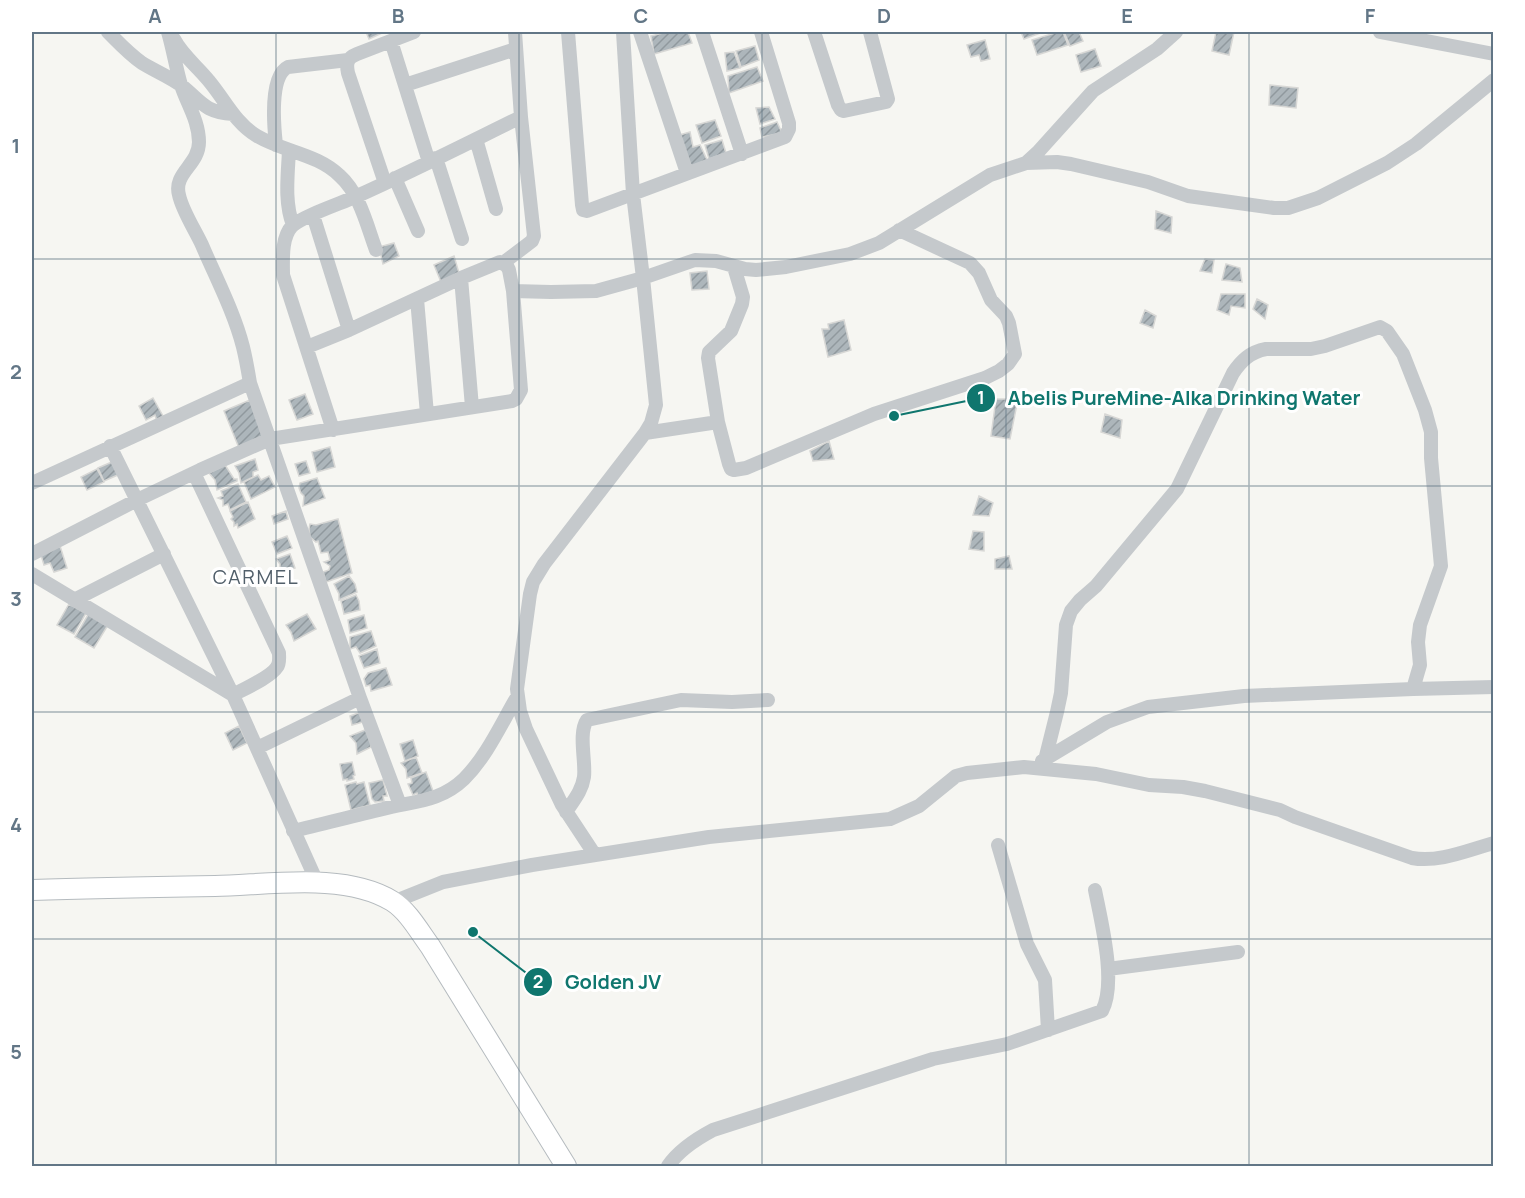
<svg xmlns="http://www.w3.org/2000/svg" width="1525" height="1198" font-family="Manrope,sans-serif">
<defs>
<pattern id="building-hatch" width="6" height="6" patternUnits="userSpaceOnUse" patternTransform="scale(1.5)"><rect width="6" height="6" fill="#adb6bb"/><path d="M-1 1l2-2M0 6l6-6M5 7l2-2" fill="none" stroke="#90999e"/></pattern>
</defs>
<rect width="100%" height="100%" fill="#f6f6f2"/>
<path fill="url(#building-hatch)" stroke="#d7d7d5" stroke-width="1.5" d="M 366,32 L 382,32 L 382,33 L 369,39 Z
M 667,32 L 688,32 L 692,43 L 654,54 L 651,36 Z
M 1021,32 L 1043,32 L 1024,39 Z
M 1058,32 L 1063,32 L 1068,45 L 1037,55 L 1032,40 Z
M 1064,32 L 1079,32 L 1083,41 L 1070,46 Z
M 1216,32 L 1234,32 L 1229,55 L 1212,51 Z
M 985,40 L 990,59 L 981,61 L 979,55 L 971,57 L 967,45 Z
M 755,46 L 759,60 L 741,67 L 736,51 Z
M 1095,49 L 1101,66 L 1081,72 L 1076,55 Z
M 734,52 L 740,68 L 727,71 L 725,53 Z
M 757,67 L 763,81 L 729,93 L 728,76 Z
M 1270,85 L 1298,88 L 1296,108 L 1269,105 Z
M 769,107 L 775,119 L 760,124 L 756,108 Z
M 715,120 L 721,136 L 702,143 L 696,125 Z
M 777,122 L 782,133 L 762,137 L 760,128 Z
M 690,132 L 693,147 L 700,145 L 708,162 L 689,168 L 676,136 Z
M 722,140 L 726,153 L 709,159 L 705,145 Z
M 1156,211 L 1172,217 L 1171,233 L 1155,229 Z
M 394,243 L 399,256 L 383,264 L 379,247 Z
M 454,256 L 459,273 L 441,282 L 434,265 Z
M 1205,259 L 1214,260 L 1212,273 L 1200,271 Z
M 1226,264 L 1240,268 L 1242,282 L 1222,280 Z
M 707,271 L 709,289 L 692,290 L 690,273 Z
M 1221,294 L 1245,294 L 1245,308 L 1231,306 L 1229,315 L 1217,310 Z
M 1257,299 L 1268,305 L 1265,319 L 1253,309 Z
M 1145,310 L 1156,316 L 1153,328 L 1140,323 Z
M 844,320 L 851,350 L 828,357 L 822,329 L 829,329 L 828,324 Z
M 305,394 L 313,414 L 297,420 L 289,400 Z
M 153,398 L 163,416 L 157,421 L 155,415 L 146,420 L 139,406 Z
M 996,399 L 1018,399 L 1010,439 L 991,436 Z
M 250,400 L 265,437 L 239,448 L 224,411 Z
M 1105,414 L 1122,420 L 1120,438 L 1101,432 Z
M 829,441 L 834,459 L 813,461 L 810,451 Z
M 330,447 L 335,467 L 317,472 L 312,452 Z
M 255,459 L 258,470 L 253,472 L 253,477 L 241,483 L 239,473 L 235,466 Z
M 114,461 L 120,474 L 104,481 L 98,468 Z
M 306,461 L 310,473 L 299,476 L 295,464 Z
M 225,465 L 234,479 L 237,479 L 237,481 L 217,490 L 215,480 L 209,473 Z
M 97,469 L 104,482 L 87,490 L 81,477 Z
M 258,475 L 261,480 L 269,476 L 275,487 L 251,499 L 244,482 Z
M 317,478 L 325,498 L 303,506 L 304,496 L 301,493 L 299,488 L 300,483 Z
M 238,484 L 246,502 L 230,510 L 228,504 L 223,506 L 223,500 L 218,498 L 223,496 L 221,491 Z
M 979,496 L 993,503 L 989,516 L 973,515 Z
M 248,502 L 255,519 L 238,528 L 237,524 L 234,526 L 234,522 L 231,519 L 233,517 L 230,511 Z
M 286,511 L 288,519 L 274,524 L 272,516 Z
M 338,519 L 352,573 L 326,582 L 323,572 L 329,570 L 330,566 L 324,562 L 330,560 L 328,552 L 321,553 L 318,541 L 316,542 L 310,537 L 309,529 L 310,524 L 316,525 Z
M 973,531 L 984,532 L 984,551 L 969,549 Z
M 287,536 L 292,548 L 277,554 L 272,542 Z
M 60,546 L 67,568 L 54,572 L 50,563 L 44,565 L 41,555 Z
M 290,554 L 295,568 L 280,572 L 280,564 L 276,559 Z
M 1009,556 L 1012,569 L 995,569 L 995,559 Z
M 349,576 L 355,584 L 357,592 L 339,600 L 339,594 L 334,584 Z
M 356,595 L 359,601 L 360,610 L 344,614 L 341,601 Z
M 69,604 L 86,613 L 74,634 L 57,625 Z
M 89,613 L 108,625 L 94,648 L 75,637 Z
M 307,614 L 316,629 L 294,641 L 291,632 L 286,625 Z
M 364,615 L 367,628 L 350,633 L 348,620 Z
M 371,631 L 376,646 L 360,653 L 356,647 L 350,649 L 350,637 Z
M 377,649 L 380,663 L 364,668 L 359,656 Z
M 386,668 L 392,685 L 371,691 L 370,685 L 366,686 L 364,679 L 368,673 Z
M 361,712 L 363,722 L 352,725 L 350,716 Z
M 239,726 L 247,743 L 233,750 L 225,733 Z
M 365,730 L 371,737 L 371,747 L 357,754 L 356,743 L 350,736 Z
M 413,740 L 418,756 L 405,761 L 400,744 Z
M 416,757 L 422,773 L 407,778 L 406,769 L 401,763 Z
M 352,762 L 355,775 L 353,776 L 354,779 L 347,781 L 347,779 L 343,780 L 340,764 Z
M 426,772 L 433,791 L 418,797 L 417,793 L 413,795 L 408,784 L 412,783 L 411,778 Z
M 383,780 L 387,796 L 383,796 L 384,801 L 375,802 L 372,799 L 369,783 Z
M 356,782 L 357,784 L 364,782 L 370,805 L 351,810 L 345,785 Z"/>
<g fill="none" stroke-linecap="round" stroke-linejoin="round">
<g stroke="#b5bbbf" stroke-width="22">
<path id="secondary" d="M 32,890 C 93,888 154,887 215,886 C 268,885 345,872 392,901 C 408,911 419,931 430,946 L 566,1166"/>
</g>
<path stroke="#c5c9cc" stroke-width="14" d="M 108,32 C 119,43 129,54 142,63 C 155,71 170,77 182,86 C 202,102 204,112 233,114
M 168,32 C 173,49 176,68 181,85 C 187,104 199,121 199,142 C 199,165 173,173 179,195 C 182,210 195,230 202,245 C 216,278 234,312 243,347 C 246,359 248,371 250,383 L 360,698 L 400,805
M 568,32 L 582,205 L 583,210 L 587,211 L 785,137 L 789,129 L 789,123 L 761,32
M 640,32 L 687,173
M 702,32 L 742,154
M 814,32 L 838,105 L 841,110 L 844,111 L 886,102 L 888,99 L 870,32
M 1380,32 L 1494,54
M 174,39 C 182,55 198,67 209,81 C 225,100 235,123 257,136 C 284,152 318,154 340,176 C 360,194 367,226 376,250
M 391,41 L 429,162
M 405,85 L 516,49
M 476,139 L 496,209
M 276,145 C 274,127 269,76 288,67 L 348,60
M 289,150 C 288,174 284,202 293,225
M 436,158 L 462,239
M 1026,163 L 1057,162 L 1071,164 L 1148,182 L 1188,196 L 1274,208 L 1288,208 L 1318,198 L 1387,163 L 1416,144 L 1494,80
M 395,178 L 418,231
M 385,183 L 348,73 C 346,63 347,58 357,54 L 414,32
M 313,215 L 349,330
M 503,263 L 532,241 L 534,236 L 521,117 L 515,32
M 734,267 L 743,297 L 742,304 L 731,331 L 709,352 L 708,358 L 718,422 L 729,464 L 731,469 L 734,470 L 746,468 L 874,414 L 985,378 L 999,371 L 1008,364 L 1015,354 L 1009,323 L 1006,316 L 991,300 L 979,273 L 970,263 L 899,230
M 461,278 L 472,407
M 513,291 L 551,292 L 596,291 L 643,278 L 695,260 L 716,261 L 745,269 L 756,270 L 786,267 L 850,254 L 879,243 L 990,175 L 1026,163 L 1038,152 L 1093,91 L 1157,49 L 1176,32
M 417,299 L 427,414
M 333,430 L 283,275 C 283,260 281,238 292,226 C 303,216 339,204 355,197 C 411,172 466,144 521,117
M 645,433 L 718,422
M 110,446 L 233,695 L 317,882
M 32,483 L 250,383
M 32,554 L 137,500 L 200,470 L 270,439 L 512,401 L 516,399 L 521,390 L 513,291 L 509,270 L 507,266 L 500,262 L 461,278 L 349,330 L 307,347
M 32,574 L 233,695 C 244,689 271,677 277,667 C 280,663 279,658 279,653 L 194,473
M 74,600 L 164,554
M 257,748 L 360,698
M 1045,760 L 1057,712 L 1061,693 L 1066,625 L 1071,611 L 1080,600 L 1096,586 L 1177,489 L 1233,373 C 1241,361 1250,352 1266,349 L 1311,349 L 1325,346 L 1380,327 L 1387,331 L 1403,354 L 1425,410 L 1431,432 L 1431,458 L 1441,566 L 1420,625 L 1418,642 L 1420,665 L 1413,689
M 1042,761 L 1107,722 L 1148,707 L 1244,696 L 1413,689 L 1494,687
M 566,812 C 573,801 582,791 584,777 C 586,762 578,733 587,720 L 681,700 L 732,702 L 768,700
M 293,831 C 323,824 353,816 383,809 C 414,801 440,802 464,779 C 487,756 501,724 517,697
M 998,845 L 1027,944 L 1045,980 L 1048,1030
M 595,855 L 562,805 L 526,729 L 520,711 L 517,689 L 530,594 L 533,582 L 544,564 L 645,433 L 651,423 L 656,405 L 643,278 L 633,194 L 623,32
M 393,902 L 443,882 L 532,865 L 709,837 L 890,819 L 919,806 L 956,776 L 967,773 L 1024,767 L 1096,774 L 1149,785 L 1183,787 L 1205,791 L 1280,810 L 1295,817 L 1412,858 C 1439,863 1468,850 1494,843
M 1108,969 L 1238,952
M 668,1166 C 679,1150 696,1139 713,1130 L 933,1059 L 1007,1044 L 1102,1011 C 1117,983 1101,921 1095,890"/>
<use href="#secondary" stroke="#fff" stroke-width="20"/>
</g>
<path fill="none" stroke="#627686" stroke-width="1.5" stroke-opacity="0.55" d="M 276,32 L 276,1166M 519,32 L 519,1166M 762,32 L 762,1166M 1006,32 L 1006,1166M 1249,32 L 1249,1166M 32,259 L 1494,259M 32,486 L 1494,486M 32,712 L 1494,712M 32,939 L 1494,939"/>
<g text-anchor="middle" stroke-width="6" stroke-linejoin="round" paint-order="stroke">
<g font-size="20" letter-spacing="1.5" fill="#515f6a" stroke="#fff">
<text x="256" y="584">CARMEL</text>
</g>
</g>
<path fill="none" stroke="#0f766e" stroke-width="2" d="M894 416L981 398M473 932L538 982"/>
<g fill="#0f766e" stroke="#fff" stroke-width="2">
<circle cx="894" cy="416" r="6"/>
<circle cx="473" cy="932" r="6"/>
<circle cx="981" cy="398" r="15"/>
<circle cx="538" cy="982" r="15"/>
</g>
<g font-size="18" text-anchor="middle" font-weight="bold" fill="#fff">
<text x="981" y="404">1</text>
<text x="538" y="988">2</text>
</g>
<g font-size="20" text-anchor="middle" font-weight="bold" fill="#0f766e" stroke="#fff" stroke-width="6" stroke-linejoin="round" paint-order="stroke">
<text x="1184" y="405">Abelis PureMine-Alka Drinking Water</text>
<text x="613" y="989">Golden JV</text>
</g>
<rect width="1525" height="1198" fill="none" stroke="#ffffff" stroke-width="66"/>
<rect x="33" y="33" width="1459" height="1132" fill="none" stroke="#627686" stroke-width="2"/>
<g font-size="20" text-anchor="middle" font-weight="bold" fill="#627686">
<text x="155" y="23">A</text>
<text x="398" y="23">B</text>
<text x="641" y="23">C</text>
<text x="884" y="23">D</text>
<text x="1127" y="23">E</text>
<text x="1370" y="23">F</text>
<text x="16" y="153">1</text>
<text x="16" y="379">2</text>
<text x="16" y="606">3</text>
<text x="16" y="832">4</text>
<text x="16" y="1059">5</text>
</g>
</svg>
